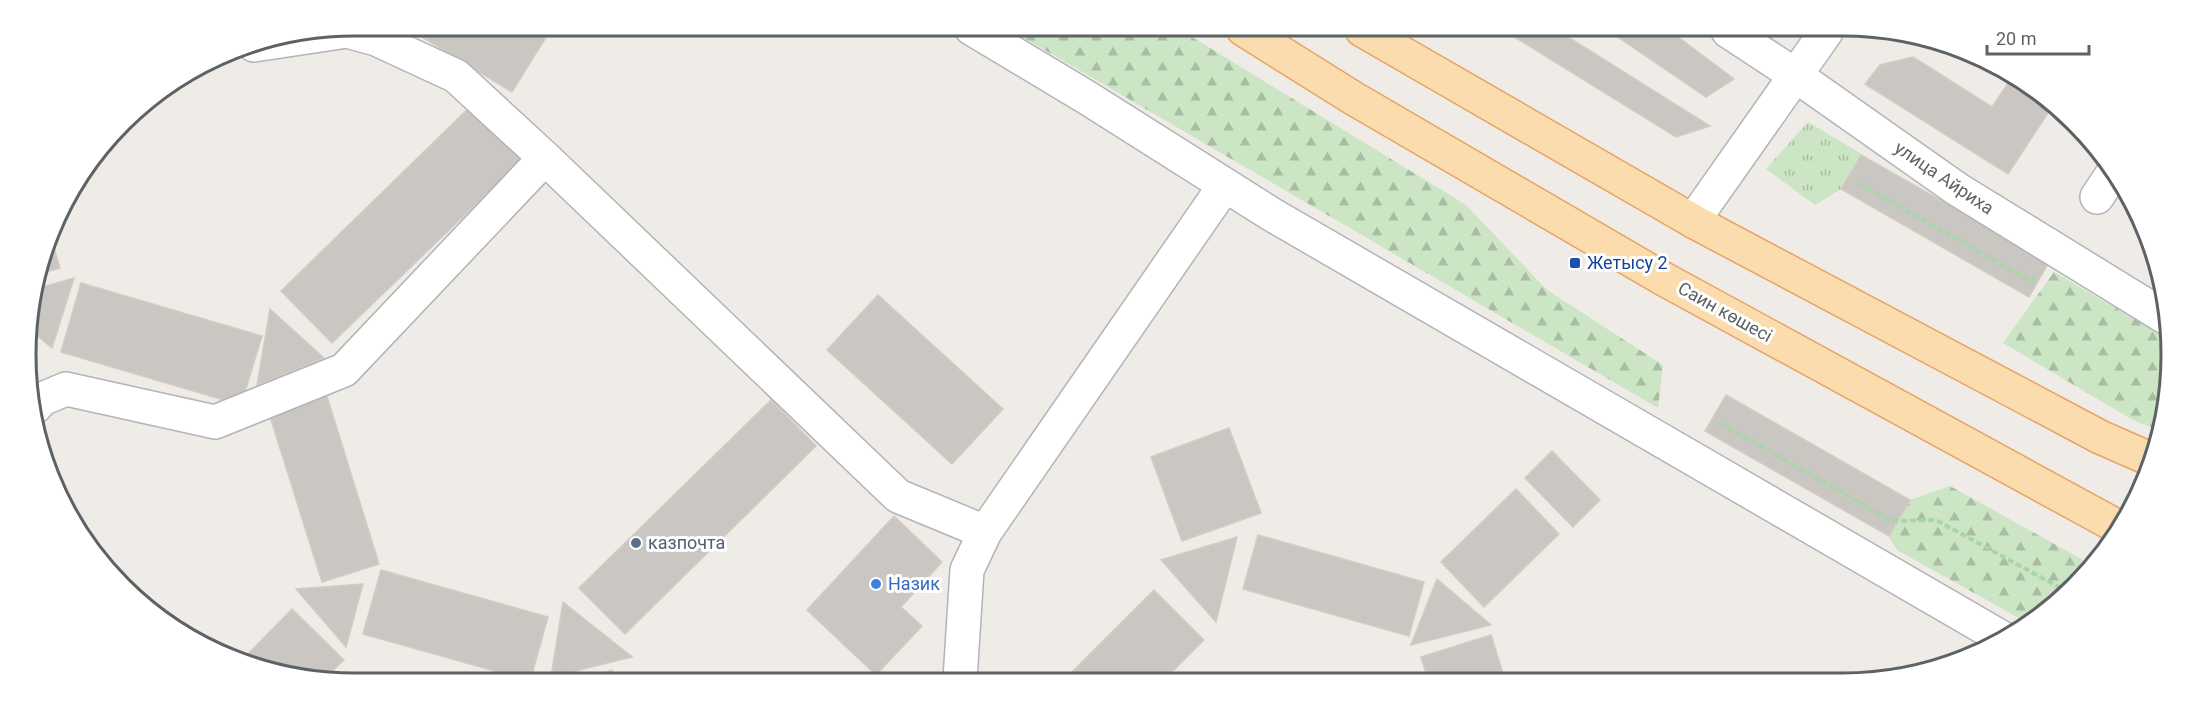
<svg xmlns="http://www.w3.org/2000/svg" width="2197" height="709" font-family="Roboto,sans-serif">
<defs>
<pattern id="grass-tufts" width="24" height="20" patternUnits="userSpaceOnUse" patternTransform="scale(1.5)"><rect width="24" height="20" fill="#cce5c4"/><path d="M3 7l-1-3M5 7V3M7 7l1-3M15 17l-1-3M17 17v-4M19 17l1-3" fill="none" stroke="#a9bda3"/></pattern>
<pattern id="forest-firs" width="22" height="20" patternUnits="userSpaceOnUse" patternTransform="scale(1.5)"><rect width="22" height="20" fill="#cce5c4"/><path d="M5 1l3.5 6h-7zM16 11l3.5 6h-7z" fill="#a9bda3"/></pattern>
</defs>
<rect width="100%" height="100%" fill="#efebe6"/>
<path fill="url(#grass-tufts)" d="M 1808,122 L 1863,155 L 1841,189 L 1815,205 L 1766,169 Z"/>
<path fill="url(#forest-firs)" d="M 1007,28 L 1179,29 L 1466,205 L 1547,290 L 1663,365 L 1658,408 Z
M 2054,272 L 2165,337 L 2165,419 L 2161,431 L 2133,420 L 2003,343 Z
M 1950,486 L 2092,565 L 2075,587 L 2026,622 L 1897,550 L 1889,537 L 1910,500 Z"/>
<path fill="#cac6c2" stroke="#d3cbc4" stroke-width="1.5" d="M 404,26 L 553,26 L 512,92 Z
M 1503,30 L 1557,30 L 1710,126 L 1676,137 Z
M 1609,31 L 1670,31 L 1734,79 L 1706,97 Z
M 1913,57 L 1992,107 L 2013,76 L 2026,81 L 2052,107 L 2008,174 L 1865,84 L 1880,65 Z
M 478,99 L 529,153 L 332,343 L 281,291 Z
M 1861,155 L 2049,262 L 2029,297 L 1841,189 Z
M 51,238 L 60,268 L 40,274 Z
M 74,278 L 52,348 L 29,329 L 28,312 L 35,289 Z
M 81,283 L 262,336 L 241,405 L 61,352 Z
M 878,295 L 1003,409 L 952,464 L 827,350 Z
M 270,309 L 324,358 L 257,385 Z
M 325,390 L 379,564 L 322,582 L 267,407 Z
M 1726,395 L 1910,500 L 1889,536 L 1705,431 Z
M 771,400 L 816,446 L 625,634 L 579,588 Z
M 1229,428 L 1261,513 L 1182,541 L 1151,457 Z
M 1552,451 L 1600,500 L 1573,527 L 1525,478 Z
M 1516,489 L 1559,534 L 1484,607 L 1441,562 Z
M 894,516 L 942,562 L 901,607 L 922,626 L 876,675 L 807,610 Z
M 1258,535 L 1424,582 L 1409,636 L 1243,589 Z
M 1237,537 L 1216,622 L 1161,560 Z
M 381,570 L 548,617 L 531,678 L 520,678 L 363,634 Z
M 1437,579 L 1491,625 L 1411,645 Z
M 363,584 L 346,647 L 296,589 Z
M 1154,590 L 1204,640 L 1165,679 L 1065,679 Z
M 563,602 L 632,657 L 551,677 Z
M 292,609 L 344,660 L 326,677 L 290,677 L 244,658 Z
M 1491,635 L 1505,680 L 1428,680 L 1421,657 Z
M 612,670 L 614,678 L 591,678 Z"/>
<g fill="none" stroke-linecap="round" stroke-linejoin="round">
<g stroke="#b1b5b7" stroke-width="36">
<path id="minor" d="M 971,28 L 1086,97 L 1271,214 L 2004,639
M 1728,31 L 1795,75 L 1957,189 L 2165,317
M 254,45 L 347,31 L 376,39 L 456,76 L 545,158
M 2097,197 L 2115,170
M 1693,221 L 1826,32
M 35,407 L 42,399 L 66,389 L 215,422 L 344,370 L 545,158 L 898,496 L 985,532
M 960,679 L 967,570 L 985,532 L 1225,185"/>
</g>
<g stroke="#eaa363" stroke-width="36">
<path id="major" d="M 1243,29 L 1353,98 L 1662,278 L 2120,528
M 1362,30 L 1693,221 L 2100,437 L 2150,459"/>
</g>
<path stroke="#a8d6a8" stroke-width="4" stroke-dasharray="6 3" stroke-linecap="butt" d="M 1859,183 L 2032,282 L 2036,276
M 1720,423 L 1892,521 L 1936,520 L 2068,592"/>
<use href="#minor" stroke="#fff" stroke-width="33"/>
<use href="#major" stroke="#fbdcaf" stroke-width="33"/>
</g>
<rect fill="#1a4fb4" stroke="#fff" stroke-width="2" x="1569" y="257" width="12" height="12" rx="3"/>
<circle fill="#5c6f8a" stroke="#fff" stroke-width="2" cx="636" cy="543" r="6"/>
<circle fill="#3f7fe0" stroke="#fff" stroke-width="2" cx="876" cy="584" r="6"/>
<g text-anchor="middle" stroke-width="6" stroke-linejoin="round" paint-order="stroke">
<g font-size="18" fill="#5d6365" stroke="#fff">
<text transform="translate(1944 178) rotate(34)" y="6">улица Айриха</text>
<text transform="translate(1725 312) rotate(29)" y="6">Саин көшесі</text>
</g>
<g font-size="18" fill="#164399" stroke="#fff" text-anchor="start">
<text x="1587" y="269">Жетысу 2</text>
</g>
<g font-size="18" fill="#4e5e75" stroke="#fff" text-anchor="start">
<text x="648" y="549">казпочта</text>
</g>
<g font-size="18" fill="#366cbe" stroke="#fff" text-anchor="start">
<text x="888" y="590">Назик</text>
</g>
</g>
<path d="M0 0H2197V709H0ZM354 36H1843A318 318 0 0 1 2161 354V355A318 318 0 0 1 1843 673H354A318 318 0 0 1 36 355V354A318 318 0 0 1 354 36Z" fill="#fff" fill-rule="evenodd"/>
<path fill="none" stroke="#5d6365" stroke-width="3" d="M354 36H1843A318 318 0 0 1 2161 354V355A318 318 0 0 1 1843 673H354A318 318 0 0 1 36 355V354A318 318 0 0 1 354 36Z"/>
<path d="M1987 45v9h102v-9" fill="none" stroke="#5d6365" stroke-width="3"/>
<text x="1996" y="45" font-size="18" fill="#5d6365" stroke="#ffffff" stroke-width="4.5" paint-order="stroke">20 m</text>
</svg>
